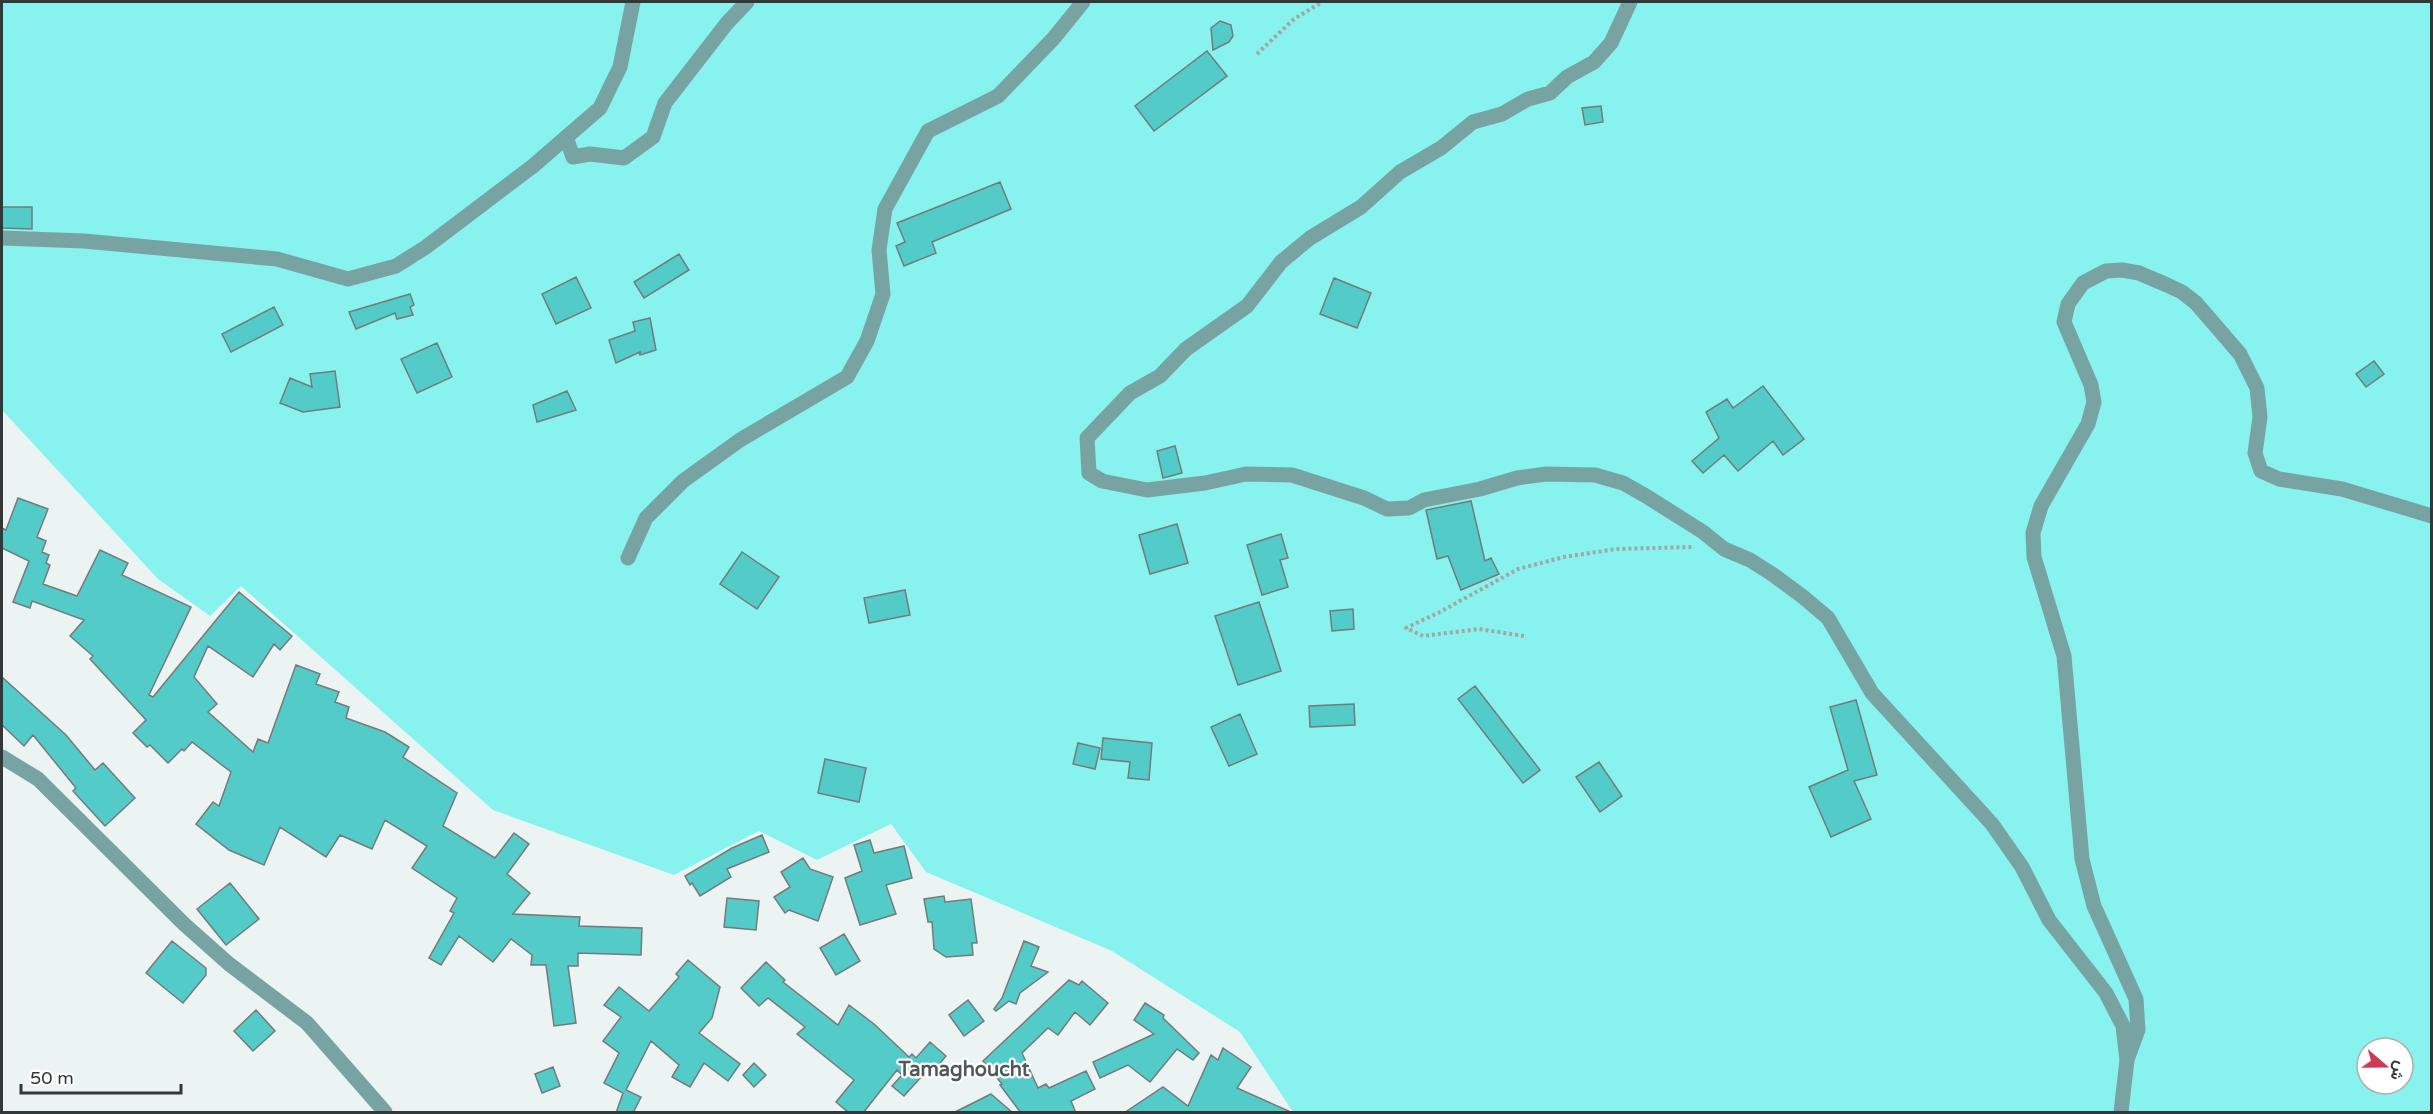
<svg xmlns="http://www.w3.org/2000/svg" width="2433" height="1114" font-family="'Varela Round',Vazirmatn,sans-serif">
<rect width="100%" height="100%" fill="#ecf4f3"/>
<path fill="#88f2ef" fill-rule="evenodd" d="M 2,2 L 2431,2 L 2431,1112 L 1293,1112 L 1240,1032 L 1112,951 L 926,872 L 891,824 L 817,860 L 759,831 L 674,875 L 493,810 L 241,586 L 210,616 L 158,579 L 2,410 ZM 2367,1048 L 2403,1048 L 2403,1084 L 2367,1084 Z"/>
<path fill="#53cbc9" stroke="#747b7a" stroke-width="1.5" d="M 1220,21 L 1231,25 L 1233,36 L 1229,42 L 1213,50 L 1211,28 Z
M 1207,51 L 1227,76 L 1154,131 L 1135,106 Z
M 1601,106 L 1603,122 L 1585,125 L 1582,108 Z
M 1000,182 L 1011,209 L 932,242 L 936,253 L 904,266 L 896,246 L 905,242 L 897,223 Z
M 2,207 L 32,207 L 32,229 L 2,228 Z
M 679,254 L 689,270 L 644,298 L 634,282 Z
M 576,277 L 591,308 L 556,324 L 542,294 Z
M 1334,278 L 1371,293 L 1357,328 L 1320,314 Z
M 410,294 L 414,305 L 410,307 L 413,315 L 397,319 L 395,313 L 356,329 L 349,312 Z
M 274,307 L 283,325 L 231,352 L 222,334 Z
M 650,318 L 656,350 L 640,355 L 640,352 L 616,363 L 609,340 L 635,331 L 633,322 Z
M 437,343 L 452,377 L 417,393 L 401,359 Z
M 2374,361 L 2384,374 L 2366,387 L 2356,374 Z
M 335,371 L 340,407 L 303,412 L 280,403 L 290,378 L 312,387 L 310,374 Z
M 1763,386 L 1804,439 L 1783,455 L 1773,441 L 1738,471 L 1724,455 L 1703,473 L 1692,461 L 1719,438 L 1706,412 L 1727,399 L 1733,408 Z
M 567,391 L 576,410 L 537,422 L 533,405 Z
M 1175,446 L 1182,473 L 1163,478 L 1157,451 Z
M 18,498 L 48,509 L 37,537 L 46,541 L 42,552 L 49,555 L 46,563 L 50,565 L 43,584 L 77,596 L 100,550 L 128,563 L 122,575 L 191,607 L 149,695 L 153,697 L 239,592 L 292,636 L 280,650 L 274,644 L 253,677 L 208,646 L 194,677 L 217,704 L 208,712 L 253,752 L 258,739 L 268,743 L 296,665 L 320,674 L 316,684 L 339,692 L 335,702 L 349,707 L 346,718 L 385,732 L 409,747 L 403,757 L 457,793 L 443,826 L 495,858 L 514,833 L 529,844 L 507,874 L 530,893 L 513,914 L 580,917 L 579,926 L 642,928 L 641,955 L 578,953 L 578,966 L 568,966 L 576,1023 L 554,1026 L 546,965 L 531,965 L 532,955 L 511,939 L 493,962 L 459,936 L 441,965 L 429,958 L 454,913 L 450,911 L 457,898 L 412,868 L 427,846 L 385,820 L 372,849 L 340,835 L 326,857 L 280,827 L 264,865 L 229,850 L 196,824 L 213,802 L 219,806 L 231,772 L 192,742 L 184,751 L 182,749 L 168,763 L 150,745 L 147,747 L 133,733 L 146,720 L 90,659 L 93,656 L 70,636 L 84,620 L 32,601 L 30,608 L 13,602 L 29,561 L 2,548 L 2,528 L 6,530 Z
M 1471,501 L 1485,561 L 1491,558 L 1499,574 L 1461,590 L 1448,556 L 1437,559 L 1426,510 Z
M 1177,524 L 1188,563 L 1150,574 L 1139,535 Z
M 1281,534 L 1288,558 L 1280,560 L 1288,587 L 1262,595 L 1247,545 Z
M 742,552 L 779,577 L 757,609 L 720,584 Z
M 905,590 L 910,615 L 869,623 L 864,598 Z
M 1259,602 L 1281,671 L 1238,685 L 1215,616 Z
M 1353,609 L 1354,629 L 1332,631 L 1330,611 Z
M 2,677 L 66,735 L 95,770 L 103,763 L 135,798 L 105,826 L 73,791 L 76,788 L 33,735 L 24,746 L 2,725 Z
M 1475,686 L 1540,770 L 1523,783 L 1458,699 Z
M 1856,700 L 1877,775 L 1854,781 L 1871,819 L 1831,837 L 1809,787 L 1848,770 L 1830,707 Z
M 1354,704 L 1355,725 L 1310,727 L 1309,706 Z
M 1240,714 L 1257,754 L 1229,766 L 1211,727 Z
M 1103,738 L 1152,743 L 1149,780 L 1128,778 L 1130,762 L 1101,759 Z
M 1078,743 L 1100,748 L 1095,769 L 1073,764 Z
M 825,759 L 866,768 L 859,802 L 818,793 Z
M 1599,762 L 1622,796 L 1600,812 L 1576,777 Z
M 762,835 L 769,852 L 727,869 L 731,877 L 700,896 L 692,883 L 690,885 L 685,876 L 732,848 Z
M 870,840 L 874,853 L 904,846 L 912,878 L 886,885 L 896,914 L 860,925 L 845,878 L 862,871 L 854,845 Z
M 803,858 L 810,869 L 833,877 L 818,921 L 789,910 L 785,913 L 774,897 L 790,887 L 781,872 Z
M 230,883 L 259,919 L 226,945 L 197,909 Z
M 944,896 L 945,902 L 971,899 L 977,943 L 972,943 L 973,955 L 946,957 L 934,949 L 932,922 L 928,922 L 924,899 Z
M 727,898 L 759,901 L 756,930 L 724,927 Z
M 844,934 L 860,961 L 836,975 L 820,948 Z
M 172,941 L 206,968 L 206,975 L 183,1003 L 146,973 Z
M 1024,941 L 1039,947 L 1031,966 L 1048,972 L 1020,993 L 1016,1004 L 1009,1001 L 996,1011 L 994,1009 L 1002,998 Z
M 688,960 L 720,987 L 712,1018 L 699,1033 L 740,1064 L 728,1081 L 704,1063 L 690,1087 L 672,1077 L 679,1065 L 651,1041 L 626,1090 L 641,1097 L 633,1113 L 616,1113 L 623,1093 L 604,1083 L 619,1053 L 603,1041 L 621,1017 L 604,1005 L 619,987 L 649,1011 L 679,977 L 676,974 Z
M 766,962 L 785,980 L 783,982 L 838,1025 L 849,1005 L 874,1024 L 909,1057 L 912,1054 L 916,1058 L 930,1042 L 946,1056 L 936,1068 L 932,1065 L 904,1096 L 892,1086 L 902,1075 L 897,1070 L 863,1113 L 849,1113 L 836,1102 L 854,1080 L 797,1034 L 805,1027 L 768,998 L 759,1006 L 741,988 Z
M 1069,980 L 1079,985 L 1082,981 L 1108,1003 L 1090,1025 L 1075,1012 L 1058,1035 L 1048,1028 L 1022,1053 L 1038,1088 L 1046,1084 L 1049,1088 L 1086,1071 L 1095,1089 L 1071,1101 L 1076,1113 L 1021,1113 L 1000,1085 L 1002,1084 L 983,1061 Z
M 968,1000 L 984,1021 L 964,1036 L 949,1015 Z
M 1145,1003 L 1164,1015 L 1163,1018 L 1199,1053 L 1193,1060 L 1177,1049 L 1150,1082 L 1128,1065 L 1100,1078 L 1093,1062 L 1154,1034 L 1134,1020 Z
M 256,1010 L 275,1031 L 253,1051 L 234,1031 Z
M 1223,1048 L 1251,1067 L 1237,1088 L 1293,1113 L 1124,1113 L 1163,1087 L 1188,1106 L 1211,1055 L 1218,1060 Z
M 754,1063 L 766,1075 L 754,1087 L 743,1075 Z
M 553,1067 L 560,1086 L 542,1093 L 535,1074 Z
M 991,1094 L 1013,1113 L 953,1113 Z"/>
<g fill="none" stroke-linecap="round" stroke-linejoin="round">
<path stroke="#a1a7a7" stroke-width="4" stroke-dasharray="3 3" stroke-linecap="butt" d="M 1257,54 L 1294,19 L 1322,2
M 1524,636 L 1479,629 L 1423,636 L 1406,628 L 1440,612 L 1518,569 L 1564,557 L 1616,549 L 1694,547"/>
<path stroke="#77a4a2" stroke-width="15" d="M 1630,2 L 1611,43 L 1594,62 L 1567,77 L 1550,93 L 1528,99 L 1502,114 L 1473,122 L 1441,148 L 1400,172 L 1361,207 L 1310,238 L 1281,262 L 1247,306 L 1186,349 L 1160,376 L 1130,393 L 1087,438 L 1089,473 L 1102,481 L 1147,490 L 1205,483 L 1246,474 L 1292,475 L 1364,498 L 1387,509 L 1409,508 L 1424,500 L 1480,489 L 1517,478 L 1546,474 L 1595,475 L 1623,483 L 1646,496 L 1703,532 L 1724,549 L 1750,560 L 1772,574 L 1802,596 L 1828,618 L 1872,693 L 1992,824 L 2022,867 L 2049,920 L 2106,993 L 2123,1026 L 2127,1060
M 566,137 L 573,157 L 590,154 L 624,158 L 653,137 L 665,103 L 727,23 L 747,2
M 2,238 L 84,241 L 277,259 L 348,279 L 396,266 L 426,247 L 533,166 L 600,108 L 620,67 L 633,2
M 628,558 L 646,518 L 683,481 L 740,440 L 847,377 L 867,341 L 883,294 L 879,250 L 885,209 L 928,131 L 998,96 L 1053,39 L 1083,2
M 2128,1057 L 2138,1030 L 2136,999 L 2094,906 L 2082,859 L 2064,656 L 2034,557 L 2033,533 L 2041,506 L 2088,424 L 2094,402 L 2091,385 L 2064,322 L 2068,304 L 2083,283 L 2106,271 L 2122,270 L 2139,273 L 2167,285 L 2182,292 L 2196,303 L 2240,354 L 2257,388 L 2260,417 L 2255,453 L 2261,471 L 2279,479 L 2342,489 L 2432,516"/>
<path stroke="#77a4a2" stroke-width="15" d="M 2,757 L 38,779 L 184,924 L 229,964 L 307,1023 L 385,1112
M 2121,1112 L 2127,1060"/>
</g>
<g text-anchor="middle" stroke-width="4.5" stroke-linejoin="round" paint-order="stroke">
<g font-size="20" font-weight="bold" fill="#515857" stroke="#fff">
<text x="964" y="1076">Tamaghoucht</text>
</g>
</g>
<rect width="2433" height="1114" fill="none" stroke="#343737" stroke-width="6"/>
<g transform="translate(2385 1066) rotate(110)"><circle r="28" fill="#ffffff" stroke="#aeafaf" stroke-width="1.5"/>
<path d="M0-4.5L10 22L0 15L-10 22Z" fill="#cb3b58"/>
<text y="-9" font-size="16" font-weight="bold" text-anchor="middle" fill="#343737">ش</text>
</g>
<path d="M21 1084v9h160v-9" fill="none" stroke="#343737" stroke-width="3"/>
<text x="30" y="1084" font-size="18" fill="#343737" stroke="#ffffff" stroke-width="4.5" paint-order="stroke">50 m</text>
</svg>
